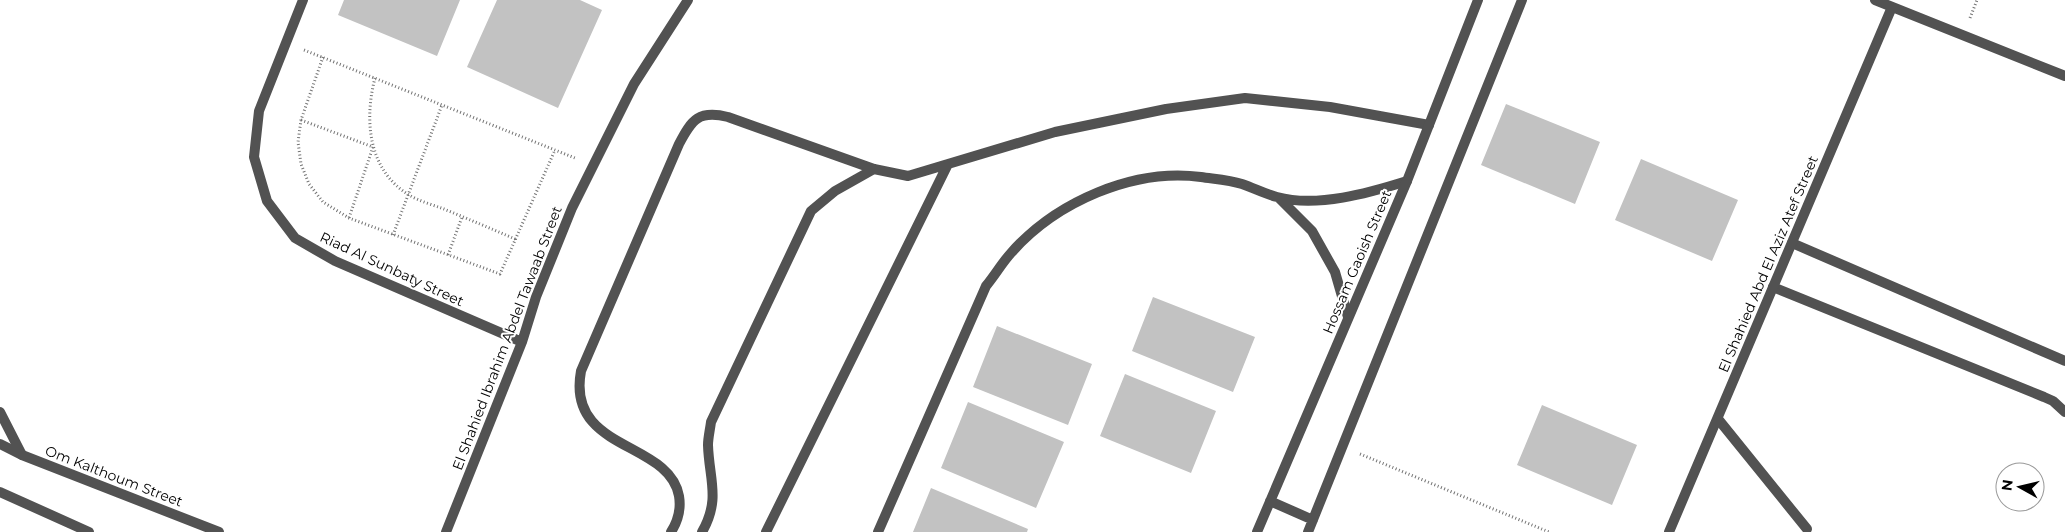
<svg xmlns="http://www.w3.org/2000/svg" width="2065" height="532" font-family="Montserrat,sans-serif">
<rect width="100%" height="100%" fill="#fff"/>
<path fill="#c2c2c2" d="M 344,0 L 460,0 L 437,56 L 338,15 Z
M 497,0 L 580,0 L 602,10 L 558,108 L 467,67 Z
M 1506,104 L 1600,142 L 1575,204 L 1481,165 Z
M 1641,159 L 1738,200 L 1712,261 L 1615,220 Z
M 1153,297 L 1255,337 L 1233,392 L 1132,351 Z
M 997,326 L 1092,364 L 1068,425 L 973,387 Z
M 1125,374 L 1216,411 L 1191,473 L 1100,436 Z
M 968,402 L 1064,442 L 1036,508 L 941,468 Z
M 1542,405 L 1637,445 L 1612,505 L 1517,465 Z
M 931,488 L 1028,529 L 1027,532 L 913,532 Z"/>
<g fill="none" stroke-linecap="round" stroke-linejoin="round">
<path stroke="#747474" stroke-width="3" stroke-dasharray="1 2.5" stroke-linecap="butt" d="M 1970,18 L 1977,0
M 304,50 L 575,158
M 323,57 L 301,120 L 298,142 L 301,164 L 309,184 L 323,202 L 349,218 L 500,274 L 555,150
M 375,78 C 364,120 368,170 409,195 C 419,201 433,205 444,209 C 468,219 492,229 515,239
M 301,120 L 373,147 L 349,218
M 393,235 L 442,105
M 448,255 L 462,217
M 1360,454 L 1549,532"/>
<path stroke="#525252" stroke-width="10" d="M 1792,243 L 2065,361
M 1773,287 L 2044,397 L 2053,401 L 2065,412
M 1718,419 L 1807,529
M 671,532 C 678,521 681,508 679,496 C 669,440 566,452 581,371 L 679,144 C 692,119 699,110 728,117 L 874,169 L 908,176 L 1055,132 L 1166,109 L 1245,98 L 1330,107 L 1429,125
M 702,532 C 721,499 709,479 708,445 C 708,438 710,430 711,422 L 811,211 L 835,191 L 874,169
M 766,532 L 948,164"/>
<path stroke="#525252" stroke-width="10" d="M 303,0 L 259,111 L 254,157 L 267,201 L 295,238 L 335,261 L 522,342
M 1875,0 L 2065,76
M 1279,198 L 1312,231 L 1335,272 L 1348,317
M 0,412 L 22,455
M 446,532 L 522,342 L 536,297 L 572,208 L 634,84 L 688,0
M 878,532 L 986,286 C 995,275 1002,263 1011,253 C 1056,202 1133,168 1201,177 C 1214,179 1229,180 1242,184 C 1254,188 1265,194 1277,197 C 1317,208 1369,193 1407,181
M 1669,532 L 1892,7"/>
<path stroke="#525252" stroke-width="10" d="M 0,444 L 22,455 L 219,532
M 0,492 L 89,532
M 1270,501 L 1313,520
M 1257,532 L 1407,181 L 1478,0
M 1308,532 L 1522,0"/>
</g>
<g text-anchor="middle" stroke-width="4" stroke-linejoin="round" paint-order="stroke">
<g font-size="14" fill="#000" stroke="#fff">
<text transform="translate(1357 262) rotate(-67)" y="5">Hossam Gaoish Street</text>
<text transform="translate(1768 264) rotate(-67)" y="5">El Shahied Abd El Aziz Atef Street</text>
<text transform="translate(392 269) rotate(25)" y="5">Riad Al Sunbaty Street</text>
<text transform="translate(507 338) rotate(-69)" y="5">El Shahied Ibrahim Abdel Tawaab Street</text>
<text transform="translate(114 476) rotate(21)" y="5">Om Kalthoum Street</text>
</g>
</g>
<g transform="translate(2020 487) rotate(278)"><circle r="24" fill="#ffffff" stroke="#999999"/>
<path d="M0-4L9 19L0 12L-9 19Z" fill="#000000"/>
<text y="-8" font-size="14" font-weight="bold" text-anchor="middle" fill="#000000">N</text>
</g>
</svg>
